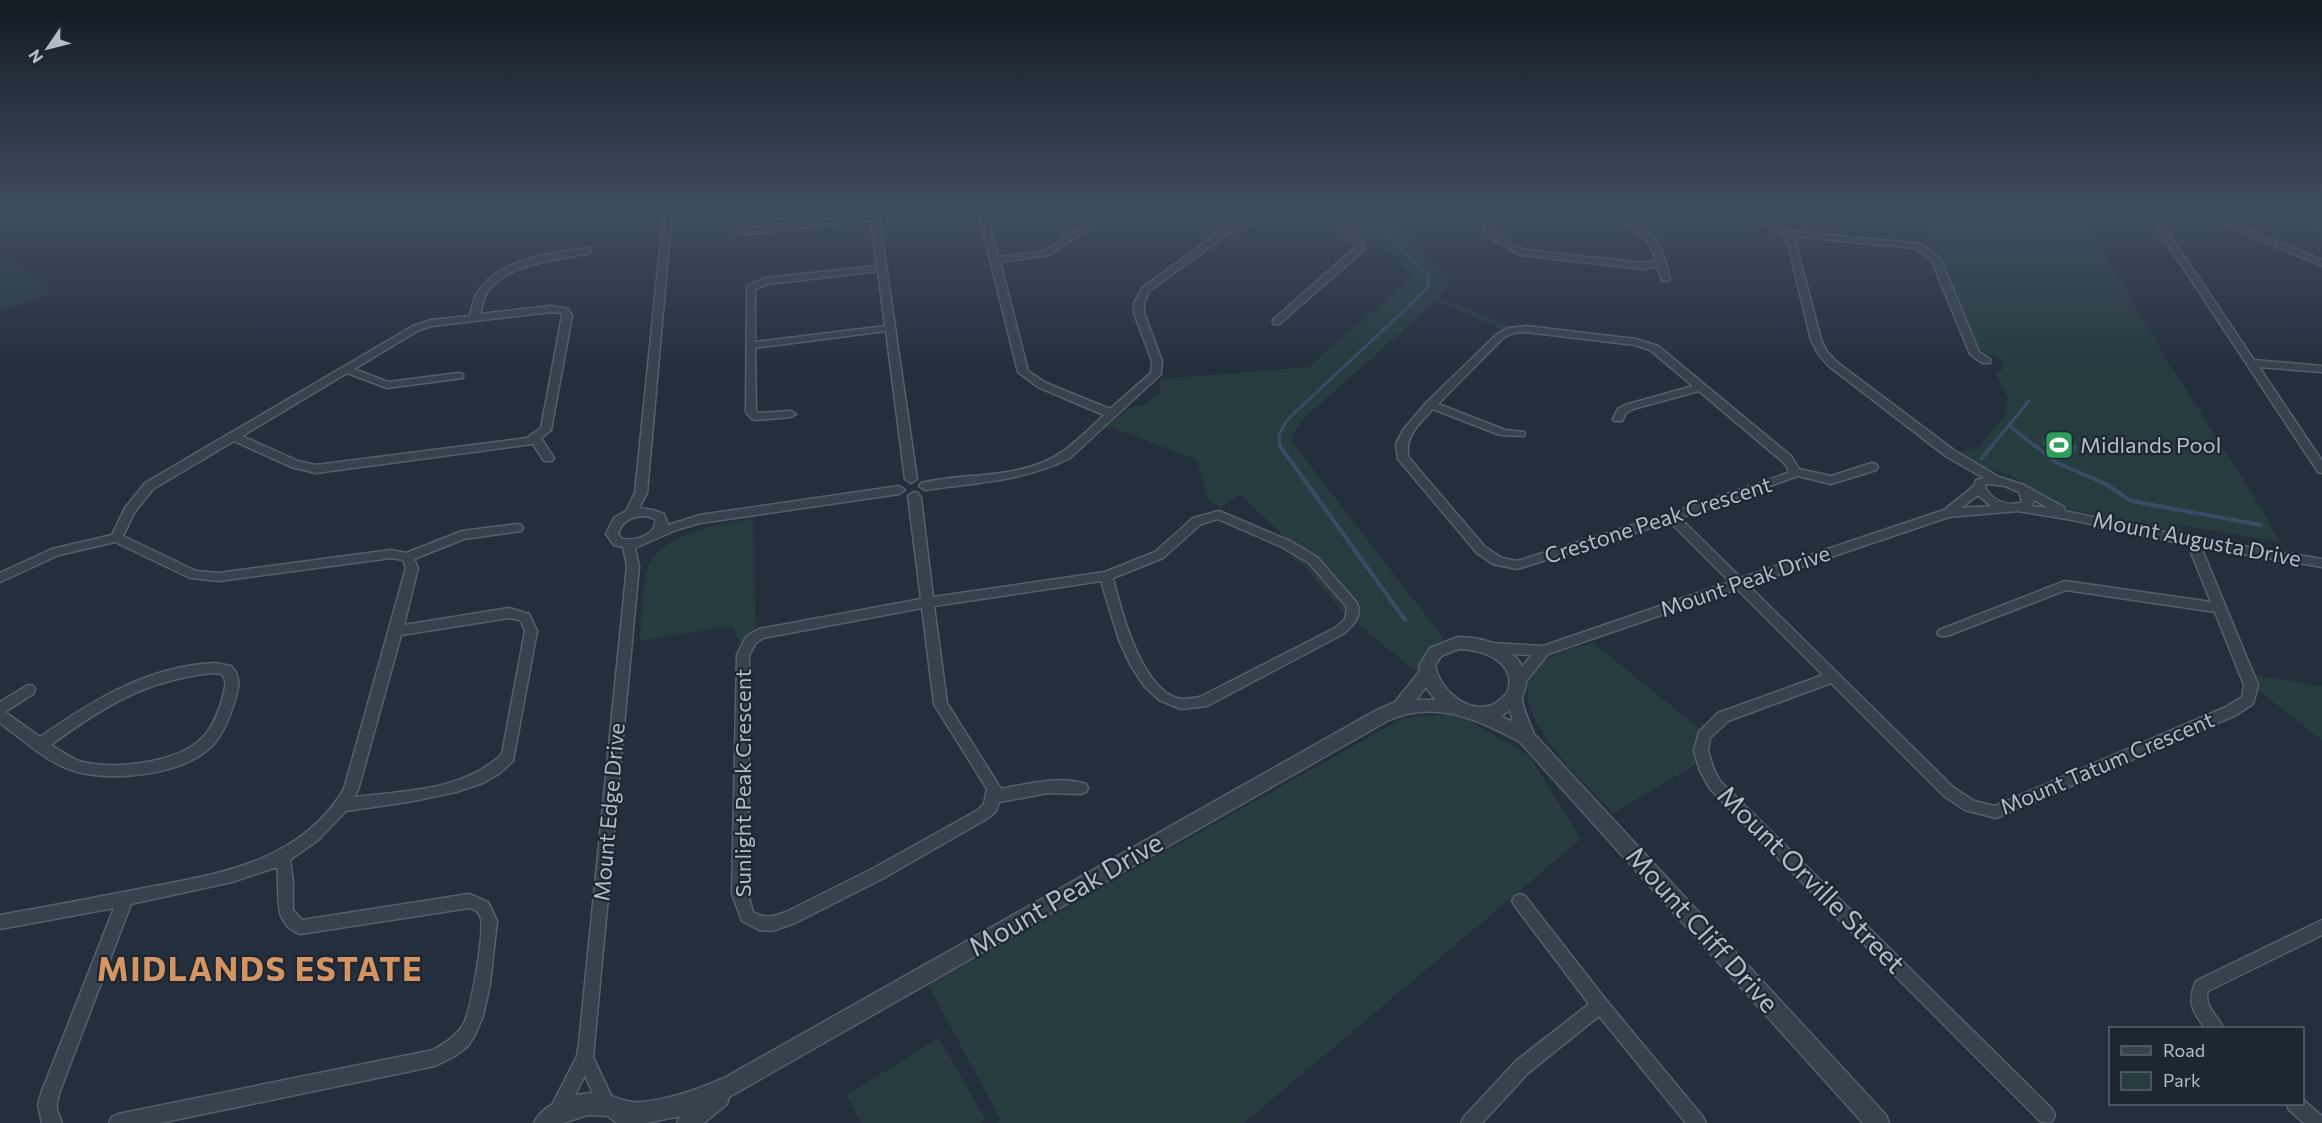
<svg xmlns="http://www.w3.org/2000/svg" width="2322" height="1123" font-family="Commissioner,sans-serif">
<rect width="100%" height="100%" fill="#242f3e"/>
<path fill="#263c3f" d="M 1328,210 L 1386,210 L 1450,280 L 1439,297 L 1517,329 L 1508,332 L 1436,301 L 1304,418 L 1293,433 L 1292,442 L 1444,639 L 1431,649 L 1417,672 L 1342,611 L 1303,565 L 1292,558 L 1297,548 L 1240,494 L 1221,508 L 1208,500 L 1197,460 L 1108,426 C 1119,417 1130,404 1145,405 L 1160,393 L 1160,379 L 1309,367 L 1412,277 L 1393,254 L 1360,243 Z
M 1924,210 L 2080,210 L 2164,355 L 2263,511 L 2279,542 L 2180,525 L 2184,534 L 2070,509 L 2009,475 L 1973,463 L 1956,453 L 1979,447 L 2006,414 L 2008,398 L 1995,372 L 2002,370 L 2004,365 L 2001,359 L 1979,350 L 1942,266 Z
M 2260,210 L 2279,210 L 2322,227 L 2322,234 Z
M 9,255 L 51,293 L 0,313 L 0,258 Z
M 753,519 L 756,638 L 743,650 L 733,626 L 640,641 C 642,620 641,587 648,568 C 659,535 724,522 753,519 Z
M 1593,643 L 1701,730 L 1698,763 L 1613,813 C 1585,782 1484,696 1549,658 C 1561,650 1579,647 1593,643 Z
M 2255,675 L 2322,686 L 2322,740 L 2258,690 Z
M 1450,714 L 1468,720 L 1530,757 L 1581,839 L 1244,1123 L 997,1123 L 1001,1120 L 928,985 L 1403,718 Z
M 939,1038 L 985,1119 L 980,1123 L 861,1123 L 847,1095 Z"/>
<path fill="#394c67" d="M 2047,434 L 2078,446 L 2072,457 L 2041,444 Z"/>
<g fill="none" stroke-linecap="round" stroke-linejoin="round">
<path stroke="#394c67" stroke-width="3" d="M 2010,426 L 2037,448
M 1280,448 L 1279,435 L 1287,420 L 1428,288 L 1428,275 L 1364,210
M 1990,448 L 2029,401"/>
<path stroke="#394c67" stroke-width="4" d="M 1280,446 L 1405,620
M 2036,446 L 2055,462 L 2106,484 L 2131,501 L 2261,525
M 1982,458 L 1992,446"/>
<g stroke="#565f6c" stroke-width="3">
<path id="minor" d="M 664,210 L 672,210 L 647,493 L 639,508 L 653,510 L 664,514 L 668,525 L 700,515 L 899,486 L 905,490 L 899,494 L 700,523 L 676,530 L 635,548 L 639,566 L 593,1057 L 615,1104 L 612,1110 L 606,1113 L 600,1110 L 585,1075 L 563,1119 L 557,1122 L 551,1119 L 548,1113 L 577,1056 L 579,1043 L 627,566 L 623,547 L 614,545 L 606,534 L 614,518 L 626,511 L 635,493 ZM 646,516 L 655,519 C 658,535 635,541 622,539 L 618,534 C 622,520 633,516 646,516 Z
M 870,210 L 878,210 L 917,479 L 911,483 L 905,479 L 886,331 L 755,348 L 756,411 L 759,413 L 791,411 L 796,414 L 791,417 L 756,420 L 752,419 L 746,412 L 747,286 L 766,278 L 877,266 L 871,220 L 740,235 L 736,232 L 740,229 L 870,215 ZM 878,271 L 885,326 L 755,342 L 755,289 L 768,284 Z
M 980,210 L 988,210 L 987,215 L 998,257 L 1044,251 L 1108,210 L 1118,210 L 1049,255 L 1000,262 L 1028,371 L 1046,383 L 1110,409 L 1151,373 L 1152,361 L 1134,313 L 1134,304 L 1142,288 L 1223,229 L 1258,216 L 1285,210 L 1300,210 L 1261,221 L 1229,233 L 1149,291 L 1144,304 L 1144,313 L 1162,361 L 1161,374 L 1070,458 C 1025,481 974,483 925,490 L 919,486 L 921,483 C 966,472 1022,480 1062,452 C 1077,442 1091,427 1104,415 L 1038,387 L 1018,372 L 979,215 Z
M 1322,210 L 1331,210 L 1362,241 L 1365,249 L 1279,324 L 1273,324 L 1273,320 L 1355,248 L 1355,244 Z
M 1480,210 L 1488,210 L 1483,217 L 1501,237 L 1525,250 L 1642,263 L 1656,261 C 1646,223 1622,230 1598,210 C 1618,210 1647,225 1658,243 C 1665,253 1666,267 1670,279 L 1668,281 L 1662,281 L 1657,266 L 1642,269 L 1521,255 L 1495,241 L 1475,217 Z
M 1744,210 L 1754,210 L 1788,231 L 1920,244 L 1940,258 L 1979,352 L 1990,359 L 1990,363 L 1982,363 L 1970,354 L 1931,259 L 1915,248 L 1792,236 L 1796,244 L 1821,340 L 1827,352 L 1838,363 L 1955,451 L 1999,477 L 2024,485 L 2064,507 L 2065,511 L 2193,538 L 2322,559 L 2322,567 L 2201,547 L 2258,685 L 2253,704 L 2236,715 L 1996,818 L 1965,810 L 1944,796 L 1831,683 L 1728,721 L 1710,738 L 1708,751 L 1714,770 L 1720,781 L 2052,1109 L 2055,1115 L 2052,1121 L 2048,1123 L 2040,1121 L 1737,817 L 1710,789 L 1700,771 L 1694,751 L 1699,732 L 1718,713 L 1823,675 L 1737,589 L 1548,654 L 1523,685 L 1513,685 L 1511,681 L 1513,677 L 1532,655 L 1491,653 L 1486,651 L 1485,648 L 1486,645 L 1491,643 L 1543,646 L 1730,582 L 1670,522 L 1517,569 L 1493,564 L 1477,553 L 1398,459 L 1396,444 L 1403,430 L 1427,402 L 1497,334 L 1508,328 L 1526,326 L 1636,339 L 1658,346 L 1791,456 L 1799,469 L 1831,476 L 1872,463 L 1876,464 L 1878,467 L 1876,470 L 1831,484 L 1798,476 L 1680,518 L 1741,578 L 1944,510 L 1974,486 L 1976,480 L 1984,478 L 1947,457 L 1830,367 L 1819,355 L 1811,340 L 1788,244 L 1782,235 ZM 1526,332 L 1635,345 L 1650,350 L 1693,386 L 1625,405 L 1618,409 L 1613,419 L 1614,421 L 1622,421 L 1626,413 L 1633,409 L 1699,391 L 1783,462 L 1788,468 L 1788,473 L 1668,514 L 1517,561 L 1502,558 L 1485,547 L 1409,458 C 1403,437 1420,423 1433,409 L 1500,435 L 1524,436 L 1525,434 L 1524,432 L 1505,430 L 1438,404 L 1503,338 L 1513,333 ZM 1989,484 L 2005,486 L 2019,492 L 2022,502 C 2007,507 1994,501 1985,488 L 1985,485 ZM 1978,495 L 1991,506 L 1961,508 ZM 2034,500 L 2048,508 L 2032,506 ZM 2018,511 L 2072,520 L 2188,545 L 2211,602 L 2065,581 L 1939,630 L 1937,633 L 1939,636 L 1947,636 L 2066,590 L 2215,612 L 2244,685 L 2242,697 L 2226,707 L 1995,806 L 1974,801 L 1954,788 L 1748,585 L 1949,517 Z
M 2174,210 L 2185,210 L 2166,221 L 2164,224 L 2167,231 L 2254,360 L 2322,366 L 2322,372 L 2259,367 L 2322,461 L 2322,473 L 2318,472 L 2159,231 L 2156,224 L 2159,217 Z
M 2191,210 L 2202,210 L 2322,260 L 2322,266 Z
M 587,248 L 590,249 L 590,253 C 559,260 502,263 485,296 C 483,302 482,308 480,314 L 551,306 L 568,309 L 572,316 L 551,430 L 541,438 L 554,458 L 552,461 L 544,461 L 533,444 L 316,473 L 291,467 L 234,441 L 153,489 L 134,513 L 123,536 L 196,571 L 219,573 L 391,550 L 406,553 L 462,531 L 517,524 L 521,525 L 523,528 L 521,531 L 464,539 L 414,559 L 418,568 L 404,625 L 509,608 L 529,614 L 537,631 L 513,761 L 500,773 L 483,783 L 456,792 L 408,802 L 346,811 L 318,840 L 290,860 L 293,882 L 293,910 L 302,920 L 469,894 L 488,902 L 497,921 L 490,984 L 483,1016 L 475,1035 L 468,1046 L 455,1056 L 435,1066 L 160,1123 L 109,1123 L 112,1117 L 118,1114 L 433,1050 C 445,1043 457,1036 464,1023 C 471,1009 486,928 480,916 C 478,911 474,909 469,908 L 300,934 C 270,923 281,892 277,867 L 232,882 L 131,904 L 60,1091 C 55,1107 56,1109 62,1123 L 42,1123 L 38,1105 L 42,1091 L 114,908 L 0,929 L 0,915 C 46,907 93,898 139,889 C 217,874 299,864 344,789 L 406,568 L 403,560 L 391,558 L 219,581 L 190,578 L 115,542 L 59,555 L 0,582 L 0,573 L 52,549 L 112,535 L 125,508 L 145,483 L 413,326 L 431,320 L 470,316 C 472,308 473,300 477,293 C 498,259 551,253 587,248 ZM 551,312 L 561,313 L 562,316 L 541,428 L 527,438 L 316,465 L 298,461 L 242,436 L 347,373 L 387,388 L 463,378 L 463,374 L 459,373 L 388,382 L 354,369 L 419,330 L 432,326 ZM 509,618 L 520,620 L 525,631 L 502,754 C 464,791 403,791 354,797 L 358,790 L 401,635 Z
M 914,492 L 918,493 L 921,498 L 933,597 L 1105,572 L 1155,552 L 1193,518 L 1219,511 L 1290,541 L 1317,557 L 1357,603 C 1362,617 1354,625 1343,634 L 1207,706 L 1181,709 L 1159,700 L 1144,686 L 1131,666 L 1119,640 L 1101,581 L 934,606 L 947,703 L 1001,789 C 1027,784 1060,775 1086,784 L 1088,788 L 1086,792 L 1081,794 L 1048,793 L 999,802 L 996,811 L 988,818 L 882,879 L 795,923 L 772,931 L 759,930 L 742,921 L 732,894 L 737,655 L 746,637 L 759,629 L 921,599 L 908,496 ZM 1218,519 L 1282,547 L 1309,563 L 1347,607 L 1345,619 L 1335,628 L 1200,697 C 1194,698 1187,699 1181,699 C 1142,692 1121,611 1113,578 L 1163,558 L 1201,524 ZM 922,608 L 934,704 L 987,789 L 984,804 L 978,810 L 872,869 L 786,912 C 773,917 765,919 753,912 L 748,894 L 749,655 L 756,643 L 763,638 Z
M 215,663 L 231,666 C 241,676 239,687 235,700 C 230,716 224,733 213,745 C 185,774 120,781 82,773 C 51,767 25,741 0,723 L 0,702 L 28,685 L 33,686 L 35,690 L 33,694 L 5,712 L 40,737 C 93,700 148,666 215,663 ZM 211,673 L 221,674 C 229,680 224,691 222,700 C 218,713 213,727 203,737 C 179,763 112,771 79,761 C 69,757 59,750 51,745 C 104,706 144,681 211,673 Z
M 1520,894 L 1525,896 L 1606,1000 L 1703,1117 L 1706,1123 L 1686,1123 L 1599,1016 L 1528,1073 L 1482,1123 L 1461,1123 L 1464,1117 L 1516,1061 L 1589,1004 L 1515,906 L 1512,901 L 1515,896 Z
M 2322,920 L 2322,935 L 2208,991 C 2203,1006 2218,1015 2223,1028 L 2205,1028 C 2192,1011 2187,1002 2196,981 Z
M 2302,1099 L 2322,1116 L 2322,1123 L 2304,1123 L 2289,1110 L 2287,1104 L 2302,1104 Z"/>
</g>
<g stroke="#565f6c" stroke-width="3">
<path id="tertiary" d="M 1458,637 C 1485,637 1526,649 1526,683 C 1526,688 1523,693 1522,697 C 1522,708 1530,724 1534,734 L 1886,1115 L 1889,1123 L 1863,1123 L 1520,742 C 1477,719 1435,699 1387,721 L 729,1097 L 727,1104 L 704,1123 L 677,1123 L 680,1116 L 646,1123 L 617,1123 L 608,1116 L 588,1115 L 563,1123 L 534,1123 C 543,1102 581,1090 602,1094 C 617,1096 626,1104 642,1102 C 671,1099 699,1089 726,1077 L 1375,711 L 1395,702 L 1420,671 L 1419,666 L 1430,648 ZM 1459,649 C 1483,649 1519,663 1507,693 C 1503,697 1497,703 1492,705 C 1466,714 1440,689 1435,666 L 1441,656 ZM 1426,687 L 1435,700 L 1416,700 ZM 1510,710 L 1513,722 L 1501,716 Z"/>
</g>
<use href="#minor" fill="#38414e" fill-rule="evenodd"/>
<use href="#tertiary" fill="#38414e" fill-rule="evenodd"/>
</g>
<linearGradient id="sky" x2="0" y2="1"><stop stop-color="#141a22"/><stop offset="0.57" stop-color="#3f4d63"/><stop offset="1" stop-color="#3f4d63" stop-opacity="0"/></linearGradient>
<rect width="2322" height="367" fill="url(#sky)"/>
<defs>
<g id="stadium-square" transform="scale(1.5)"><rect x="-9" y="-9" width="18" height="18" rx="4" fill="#2e9e5b" stroke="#1d2633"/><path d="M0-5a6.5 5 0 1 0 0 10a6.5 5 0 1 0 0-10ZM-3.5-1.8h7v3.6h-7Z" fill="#fff"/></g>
</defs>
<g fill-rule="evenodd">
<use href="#stadium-square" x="2059" y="445"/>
</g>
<g text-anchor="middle" stroke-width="4.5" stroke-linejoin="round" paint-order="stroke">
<g font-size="22" fill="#b4bcc9" stroke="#1d2633" text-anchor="start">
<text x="2080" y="453">Midlands Pool</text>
</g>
<g font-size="22" fill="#b4bcc9" stroke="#1d2633">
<text transform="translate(1658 520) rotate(-18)" y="8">Crestone Peak Crescent</text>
<text transform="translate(2197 539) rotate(11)" y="8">Mount Augusta Drive</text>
<text transform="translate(1745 581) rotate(-19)" y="8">Mount Peak Drive</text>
<text transform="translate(2107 763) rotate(-23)" y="8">Mount Tatum Crescent</text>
<text transform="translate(743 783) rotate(-90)" y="8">Sunlight Peak Crescent</text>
<text transform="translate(609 812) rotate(-85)" y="8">Mount Edge Drive</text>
</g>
<g font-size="27" fill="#b4bcc9" stroke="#1d2633">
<text transform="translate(1811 880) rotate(45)" y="9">Mount Orville Street</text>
<text transform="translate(1066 895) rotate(-30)" y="9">Mount Peak Drive</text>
<text transform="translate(1702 930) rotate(48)" y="9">Mount Cliff Drive</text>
</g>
<g font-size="33" font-weight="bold" letter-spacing="1.5" fill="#d59563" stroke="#1d2633">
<text x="260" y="981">MIDLANDS ESTATE</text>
</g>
</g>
<rect x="2109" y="1027" width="195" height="78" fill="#1d2633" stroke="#59626f" stroke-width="1.5"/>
<rect x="2121" y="1046" width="30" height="9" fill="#38414e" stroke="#59626f" stroke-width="1.5"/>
<text x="2163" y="1057" font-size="18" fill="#b4bcc9">Road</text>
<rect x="2121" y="1072" width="30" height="18" fill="#263c3f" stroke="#59626f" stroke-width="1.5"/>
<text x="2163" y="1087" font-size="18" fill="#b4bcc9">Park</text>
<g transform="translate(48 48) rotate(235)" stroke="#1d2633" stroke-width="4.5" paint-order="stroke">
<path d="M0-4.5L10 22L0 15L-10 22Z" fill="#b4bcc9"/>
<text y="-9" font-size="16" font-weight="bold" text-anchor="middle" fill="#b4bcc9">N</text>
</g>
</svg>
